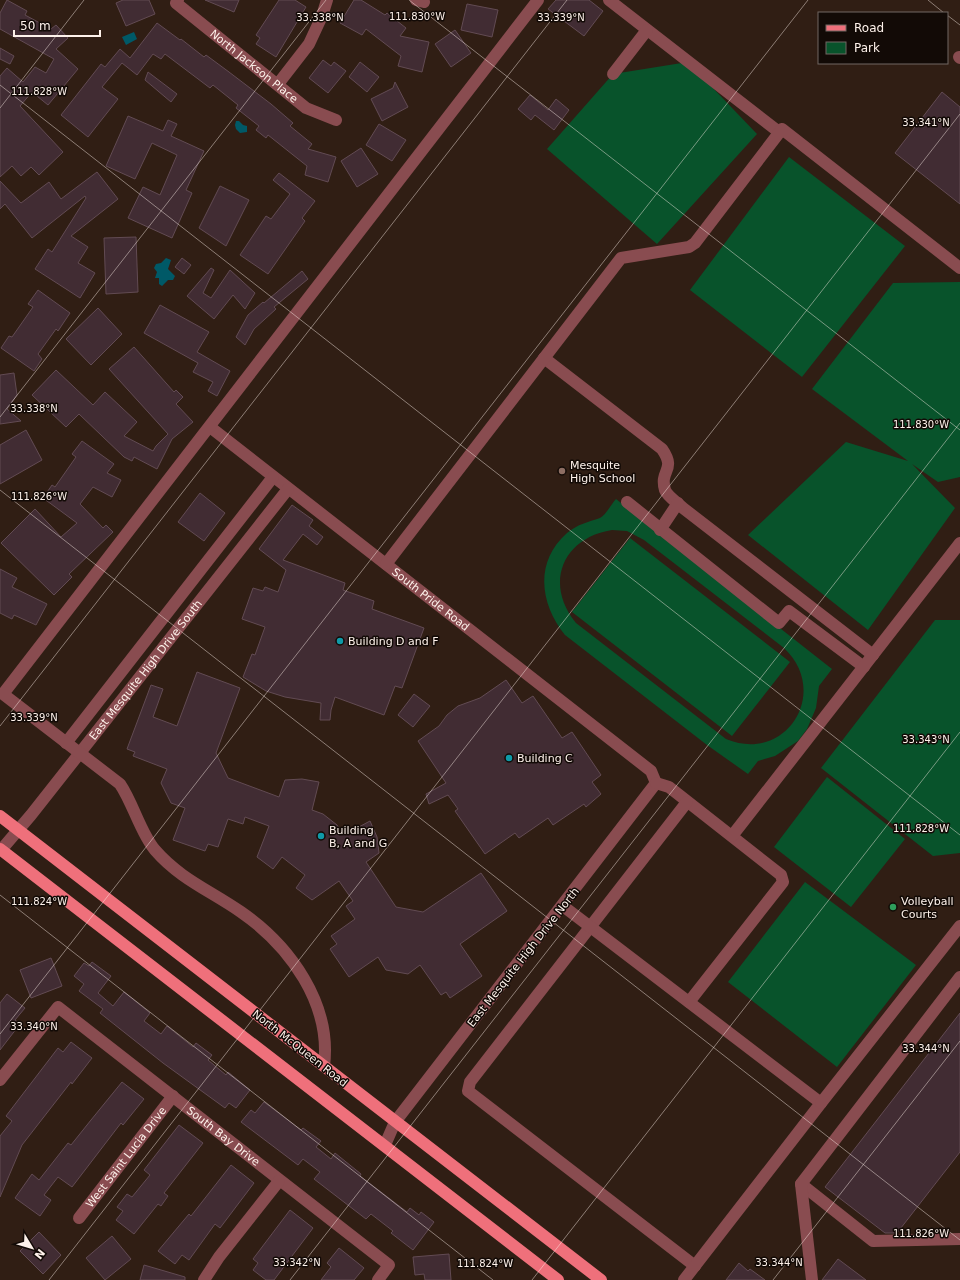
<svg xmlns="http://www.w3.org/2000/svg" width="960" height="1280" font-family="'DejaVu Sans',sans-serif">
<rect width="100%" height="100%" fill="#301e14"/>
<path fill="#08532b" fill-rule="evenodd" d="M 688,62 L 757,134 L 657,244 L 547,149 L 613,74 Z
M 789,157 L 905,246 L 802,377 L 690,290 Z
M 960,282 L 960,477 L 938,482 L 912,464 L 955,508 L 868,630 L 748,535 L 846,442 L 908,461 L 812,389 L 893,283 Z
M 616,499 L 832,669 L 819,686 L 816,708 L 807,729 L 798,741 L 775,756 L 758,761 L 748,774 L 707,745 L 565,635 C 540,604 534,562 567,533 C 578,524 588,522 600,518 C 606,515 612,503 616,499 ZM 612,530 L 627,531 L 644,540 L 784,648 C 831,692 786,764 726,739 L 576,623 C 544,584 562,538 612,530 Z
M 630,538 L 790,662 L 732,736 L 572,612 Z
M 935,620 L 960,620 L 960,853 L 933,856 L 821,768 Z
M 827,777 L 905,839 L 851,907 L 774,847 Z
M 805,882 L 916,965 L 837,1067 L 728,982 Z"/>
<path fill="#005967" d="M 134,32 L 137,39 L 126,45 L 122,37 Z
M 236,121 L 239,121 L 243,125 L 247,126 L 247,132 L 240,133 L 236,129 L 235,125 Z
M 166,258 L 171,260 L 168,269 L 175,276 L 173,280 L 168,280 L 162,286 L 159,284 L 159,278 L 155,278 L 157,272 L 154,268 L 156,264 L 161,263 Z"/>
<path fill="#412c33" stroke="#624b53" d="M 7,0 L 27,11 L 25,15 L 51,29 L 56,25 L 68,38 L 56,49 L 78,69 L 48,105 L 32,92 L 20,106 L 63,152 L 39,175 L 31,167 L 21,176 L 12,166 L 0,177 L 0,76 L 7,68 L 23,82 L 35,67 L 46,73 L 54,59 L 0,29 L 0,13 Z
M 123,0 L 149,0 L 155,14 L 126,26 L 116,3 Z
M 205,0 L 239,0 L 234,12 Z
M 279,0 L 295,0 L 306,7 L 276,57 L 256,44 L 260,38 L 256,35 Z
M 354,0 L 361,0 L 385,15 L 387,13 L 406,28 L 400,36 L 429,42 L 422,72 L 398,66 L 401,56 L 366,29 L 362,35 L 340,23 Z
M 556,0 L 589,0 L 603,11 L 584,36 L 548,9 Z
M 467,4 L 498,10 L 492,37 L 461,30 Z
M 157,23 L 180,40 L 181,39 L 204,57 L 206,55 L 229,72 L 271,104 L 293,123 L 290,126 L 312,144 L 308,149 L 336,157 L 328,182 L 305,175 L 307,166 L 268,135 L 266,138 L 256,130 L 259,126 L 236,108 L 238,105 L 213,85 L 210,88 L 165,54 L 161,59 L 153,54 L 137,75 L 122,63 L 102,87 L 118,99 L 88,137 L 61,115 L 101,64 L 105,67 L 120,49 L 130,58 Z
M 455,30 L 471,53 L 451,67 L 435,44 Z
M 0,48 L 14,56 L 10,64 L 0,59 Z
M 323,60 L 331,66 L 334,62 L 346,71 L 328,93 L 309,78 Z
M 360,62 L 379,77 L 367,92 L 349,77 Z
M 148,72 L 177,94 L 171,102 L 145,80 Z
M 395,82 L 408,107 L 382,121 L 371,99 L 393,88 Z
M 942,92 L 960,107 L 960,204 L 895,153 Z
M 530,95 L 548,110 L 556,99 L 569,110 L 554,130 L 535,115 L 531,120 L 518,109 Z
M 128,116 L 163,131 L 168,120 L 177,124 L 171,136 L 204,151 L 186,190 L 192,193 L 172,238 L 128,218 L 143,187 L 160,195 L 177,155 L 152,143 L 135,179 L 106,166 Z
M 379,124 L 406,140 L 392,161 L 366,145 Z
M 361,148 L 378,174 L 357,187 L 341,161 Z
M 97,172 L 118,199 L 71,236 L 88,247 L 78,263 L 95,273 L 80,298 L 35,269 L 48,249 L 52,252 L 86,198 L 85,196 L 32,238 L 5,204 L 0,209 L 0,181 L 21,203 L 49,182 L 61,199 Z
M 279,173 L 315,201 L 302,218 L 305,221 L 268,274 L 240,255 L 266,216 L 271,219 L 290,194 L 273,180 Z
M 220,186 L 249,200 L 226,246 L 199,228 Z
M 136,237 L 138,292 L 106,294 L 104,238 Z
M 182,258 L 191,265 L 184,274 L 175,267 Z
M 211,268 L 214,270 L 203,293 L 211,298 L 230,270 L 255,293 L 245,309 L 233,295 L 214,319 L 187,296 Z
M 302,271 L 308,279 L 274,307 L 276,309 L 254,329 L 245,345 L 236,337 L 248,315 L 263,302 L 264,303 Z
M 38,290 L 70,313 L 58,331 L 56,329 L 38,354 L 42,359 L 34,371 L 1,348 L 9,336 L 12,337 L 33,307 L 28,304 Z
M 160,305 L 209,332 L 197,352 L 230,371 L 217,396 L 208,391 L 213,382 L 193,372 L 198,363 L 144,333 Z
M 98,308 L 122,334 L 91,365 L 66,339 Z
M 134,347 L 174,392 L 176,390 L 183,397 L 176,404 L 193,422 L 172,439 L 157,469 L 134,457 L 132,461 L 124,457 L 79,414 L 66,427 L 32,395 L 56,370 L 93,405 L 105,392 L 137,422 L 124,436 L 153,451 L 156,446 L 168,434 L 109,369 Z
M 14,373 L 17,395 L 7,409 L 21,421 L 0,424 L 0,375 Z
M 26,430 L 42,460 L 0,484 L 0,445 Z
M 82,441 L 114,464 L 107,473 L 121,480 L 112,497 L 93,487 L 80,504 L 103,528 L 106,525 L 113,532 L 69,574 L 72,577 L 54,595 L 1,543 L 35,509 L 61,537 L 77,523 L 43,498 L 52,485 L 55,487 L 76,457 L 72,454 Z
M 200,493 L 225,513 L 204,541 L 178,522 Z
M 292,505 L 313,520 L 309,526 L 323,537 L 317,545 L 303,534 L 283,560 L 345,583 L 343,590 L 374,601 L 372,609 L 424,628 L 402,688 L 395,686 L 384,715 L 335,697 L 331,710 L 330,720 L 320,720 L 321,703 L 285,697 L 266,691 L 243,677 L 252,654 L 255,655 L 265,627 L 242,619 L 253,588 L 263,591 L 265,587 L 278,592 L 286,570 L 259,549 Z
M 0,569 L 17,578 L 12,587 L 47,604 L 36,625 L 14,615 L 12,619 L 0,613 Z
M 197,672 L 240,688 L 216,753 L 228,778 L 279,797 L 285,780 L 302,779 L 319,782 L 312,810 L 323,814 L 337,825 L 344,835 L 370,821 L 377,837 L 379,853 L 366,862 L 396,907 L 423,912 L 481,873 L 507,911 L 460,944 L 482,976 L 450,998 L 446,992 L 441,995 L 420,965 L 408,974 L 386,970 L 378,957 L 349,977 L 330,949 L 337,944 L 331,936 L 355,919 L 346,906 L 353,901 L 339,881 L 312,900 L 296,888 L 305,875 L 282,857 L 273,869 L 257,857 L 269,826 L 245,817 L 243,824 L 228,819 L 218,847 L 208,844 L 205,851 L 173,840 L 185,808 L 171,803 L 161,783 L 167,769 L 133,756 L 135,752 L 127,749 L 151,685 L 163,689 L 153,717 L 177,726 Z
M 506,680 L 522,703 L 533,696 L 562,738 L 572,732 L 601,775 L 592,782 L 601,794 L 586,807 L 584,804 L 553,825 L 548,818 L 519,838 L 515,833 L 485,854 L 455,811 L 458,809 L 448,795 L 429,804 L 426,794 L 446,783 L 418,741 L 439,726 L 447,715 L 458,706 L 480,698 Z
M 414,694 L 430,706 L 413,727 L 398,715 Z
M 51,958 L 62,986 L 31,998 L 20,970 Z
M 92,962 L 111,976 L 98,993 L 113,1006 L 124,992 L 150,1013 L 144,1021 L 161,1034 L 167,1026 L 193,1047 L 196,1043 L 212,1055 L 208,1060 L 226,1075 L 228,1072 L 250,1090 L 236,1108 L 229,1103 L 225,1108 L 163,1063 L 100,1013 L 103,1009 L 79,991 L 84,984 L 74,976 L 84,963 L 89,966 Z
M 7,994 L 25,1008 L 15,1020 L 20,1024 L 0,1050 L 0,1003 Z
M 960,1013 L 960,1152 L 897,1233 L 885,1233 L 825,1187 Z
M 71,1042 L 92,1058 L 72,1084 L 71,1082 L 22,1145 L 0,1197 L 0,1136 L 12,1121 L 6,1116 L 58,1048 L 63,1052 Z
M 122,1082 L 144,1099 L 123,1125 L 121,1123 L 72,1187 L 58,1177 L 44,1195 L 51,1200 L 40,1216 L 15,1198 L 32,1174 L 39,1180 L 68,1143 L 71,1145 L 91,1120 Z
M 264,1102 L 301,1130 L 303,1128 L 321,1141 L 316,1147 L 331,1159 L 335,1153 L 361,1174 L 360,1176 L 407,1212 L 410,1208 L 419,1215 L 421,1212 L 434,1222 L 413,1250 L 391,1233 L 393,1231 L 371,1214 L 366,1219 L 314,1179 L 320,1172 L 303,1159 L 298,1165 L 241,1122 L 251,1110 L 255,1113 Z
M 179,1125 L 203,1143 L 164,1193 L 168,1196 L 161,1206 L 158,1204 L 134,1234 L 116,1220 L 123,1211 L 117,1207 L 127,1194 L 132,1197 L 150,1175 L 144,1170 Z
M 231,1165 L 254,1183 L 220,1228 L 215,1224 L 189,1260 L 182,1255 L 175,1264 L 158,1251 L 189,1214 L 191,1216 Z
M 290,1210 L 313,1228 L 274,1280 L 266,1280 L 253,1270 L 258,1263 L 253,1259 Z
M 39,1232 L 61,1255 L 43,1274 L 20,1251 Z
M 112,1236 L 131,1259 L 105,1280 L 86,1258 Z
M 339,1248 L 364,1268 L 354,1280 L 321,1280 L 331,1267 L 327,1263 Z
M 449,1254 L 451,1280 L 425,1280 L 424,1274 L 415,1275 L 413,1257 Z
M 838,1259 L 866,1280 L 822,1280 Z
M 739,1263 L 748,1271 L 750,1269 L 765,1280 L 726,1280 Z
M 144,1265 L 185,1277 L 185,1280 L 140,1280 Z"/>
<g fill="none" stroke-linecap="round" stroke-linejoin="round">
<g stroke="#894c50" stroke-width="12">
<path id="s1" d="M 178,0 L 176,3 L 306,108 L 336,120"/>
<path d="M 416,0 L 424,2"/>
<path d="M 609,0 L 779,132"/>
<path d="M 959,57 L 960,58"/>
<path d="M 613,74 L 647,30"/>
<path d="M 278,84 L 309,44 L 322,16 L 327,0"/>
<path d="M 544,358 L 662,449 C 677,471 659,469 665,490 C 667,496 678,503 683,508 L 873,655"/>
<path id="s2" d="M 210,427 L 651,771 L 656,783 L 395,1122 L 385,1145"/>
<path d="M 627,502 L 779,623 L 789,611 L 864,667"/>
<path d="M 660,530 L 678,503"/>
<path d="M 386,564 L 621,258 L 689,247 L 695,243 L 782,129 L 960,268"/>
<path d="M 66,743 L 273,477"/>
<path d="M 656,783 L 669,787 L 781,875 L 783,882 L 689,1002"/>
<path d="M 687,802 L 470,1082 L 468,1091 L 695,1266"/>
<path d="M 732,836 L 960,543"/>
<path id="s3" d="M 1,850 L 31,815 L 288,489"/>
<path d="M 563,906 L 821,1103 L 684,1280"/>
<path d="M 324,1066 C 332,1004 290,946 241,912 C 211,891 180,879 155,850 C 141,834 133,803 120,784 L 3,694 L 538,0"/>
<path id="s4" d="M 0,1080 L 58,1007 L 389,1265 L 378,1280"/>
<path d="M 821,1103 L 960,926"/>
<path d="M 801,1184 L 873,1241 L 960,1239"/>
<path id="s5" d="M 79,1218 L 173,1096"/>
<path d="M 204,1280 L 219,1257 L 279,1181"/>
<path d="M 812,1280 L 801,1184 L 960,977"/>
</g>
<path stroke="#ef707b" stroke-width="12" d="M 0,816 L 601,1280
M 0,849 L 558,1280"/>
</g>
<path fill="none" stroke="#fef2eb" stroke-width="1" stroke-opacity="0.45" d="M 409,0 L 960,430M 928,0 L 944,13M 947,15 L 960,25M 0,85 L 960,835M 0,108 L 84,0M 0,417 L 326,0M 0,490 L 960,1240M 0,726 L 567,0M 0,895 L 493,1280M 0,1034 L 808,0M 49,1280 L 960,114M 290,1280 L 960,423M 532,1280 L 960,732M 773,1280 L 960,1041"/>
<circle fill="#8d6e63" stroke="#120a06" stroke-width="1.5" cx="562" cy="471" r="4"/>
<g fill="#0f9aa8" stroke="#120a06" stroke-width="1.5">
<circle cx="340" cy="641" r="4"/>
<circle cx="509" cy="758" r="4"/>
<circle cx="321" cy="836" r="4"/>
</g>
<circle fill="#2e9e5b" stroke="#120a06" stroke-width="1.5" cx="893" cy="907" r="4"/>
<g text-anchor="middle" stroke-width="3" stroke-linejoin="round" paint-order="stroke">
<g font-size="11" fill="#fef2eb" stroke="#120a06">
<text dy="4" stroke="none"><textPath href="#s1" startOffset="104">North Jackson Place</textPath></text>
<text dy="4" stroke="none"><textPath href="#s2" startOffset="280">South Pride Road</textPath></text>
<text dy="4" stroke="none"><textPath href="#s3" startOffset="231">East Mesquite High Drive South</textPath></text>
<text transform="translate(523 957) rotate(-52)" y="4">East Mesquite High Drive North</text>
<text transform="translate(300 1048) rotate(38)" y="4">North McQueen Road</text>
<text dy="4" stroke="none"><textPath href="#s4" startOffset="303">South Bay Drive</textPath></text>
<text dy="4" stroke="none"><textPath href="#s5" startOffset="77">West Saint Lucia Drive</textPath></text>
</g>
<g font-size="11" fill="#fef2eb" stroke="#120a06" text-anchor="start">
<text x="570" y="469">Mesquite<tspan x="570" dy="13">High School</tspan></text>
<text x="348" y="645">Building D and F</text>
<text x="517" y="762">Building C</text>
<text x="329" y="834">Building<tspan x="329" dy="13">B, A and G</tspan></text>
<text x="901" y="905">Volleyball<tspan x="901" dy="13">Courts</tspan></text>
</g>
</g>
<g font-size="10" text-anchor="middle" fill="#fef2eb" stroke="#120a06" stroke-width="3" stroke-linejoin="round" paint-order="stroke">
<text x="417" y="20">111.830°W</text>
<text x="320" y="21">33.338°N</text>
<text x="561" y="21">33.339°N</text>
<text x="39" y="95">111.828°W</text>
<text x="926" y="126">33.341°N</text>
<text x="34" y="412">33.338°N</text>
<text x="921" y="428">111.830°W</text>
<text x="39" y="500">111.826°W</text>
<text x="34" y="721">33.339°N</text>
<text x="926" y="743">33.343°N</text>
<text x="921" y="832">111.828°W</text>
<text x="39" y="905">111.824°W</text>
<text x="34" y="1030">33.340°N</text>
<text x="926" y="1052">33.344°N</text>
<text x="921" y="1237">111.826°W</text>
<text x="297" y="1266">33.342°N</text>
<text x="779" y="1266">33.344°N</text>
<text x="485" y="1267">111.824°W</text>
</g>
<rect x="818" y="12" width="130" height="52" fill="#120a06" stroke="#706762"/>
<rect x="826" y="25" width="20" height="6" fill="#ef707b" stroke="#706762"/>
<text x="854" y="32" font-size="12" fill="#fef2eb">Road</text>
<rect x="826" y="42" width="20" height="12" fill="#08532b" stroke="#706762"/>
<text x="854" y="52" font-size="12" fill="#fef2eb">Park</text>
<g transform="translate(32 1248) rotate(128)" stroke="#120a06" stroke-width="3" paint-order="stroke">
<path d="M0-3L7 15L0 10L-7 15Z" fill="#fef2eb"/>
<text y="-6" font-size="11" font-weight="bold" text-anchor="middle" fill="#fef2eb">N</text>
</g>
<path d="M14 30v6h86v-6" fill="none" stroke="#fef2eb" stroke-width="2"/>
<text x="20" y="30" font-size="12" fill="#fef2eb" stroke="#120a06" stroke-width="3" paint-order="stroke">50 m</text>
</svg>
